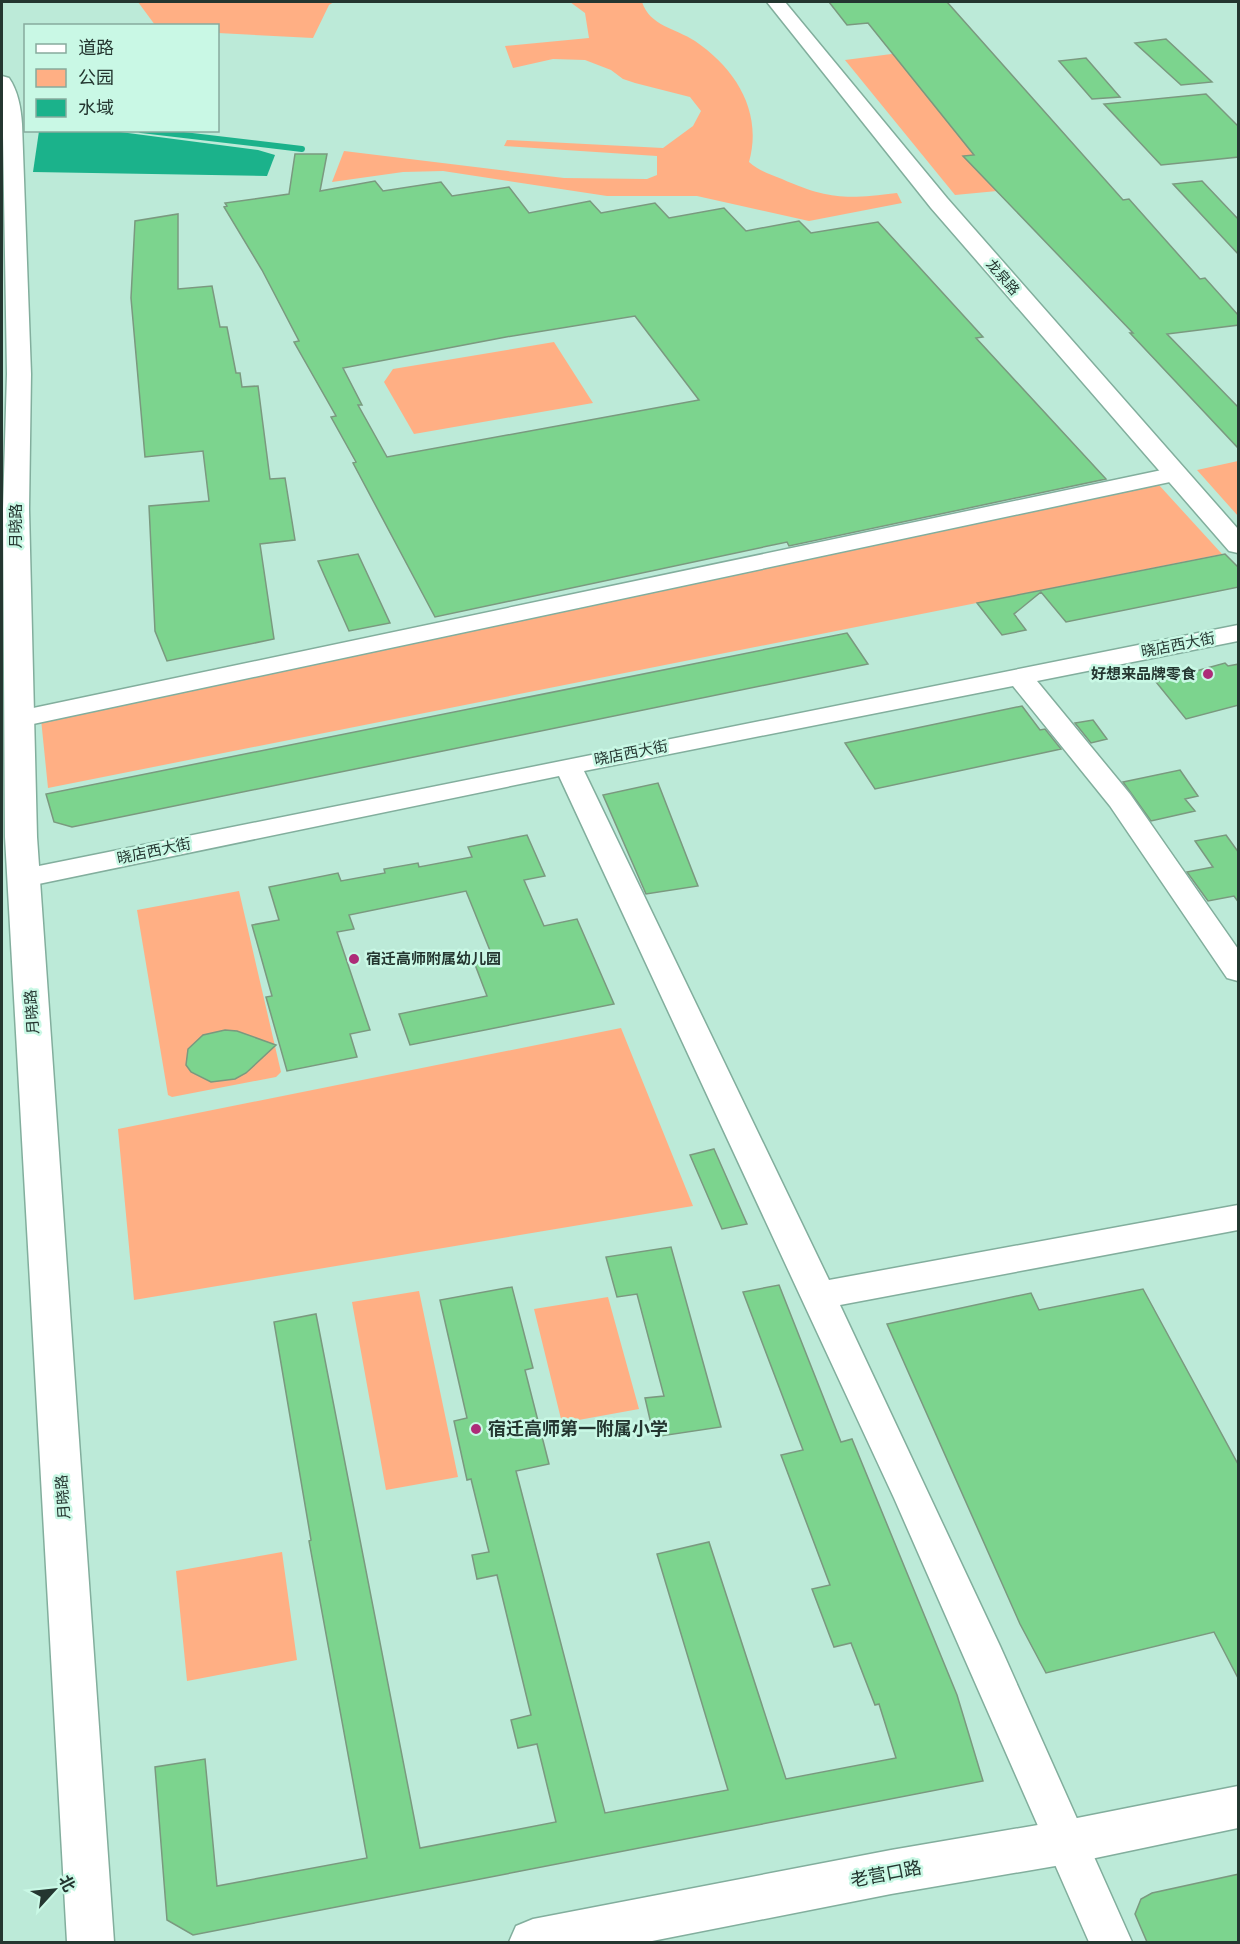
<svg xmlns="http://www.w3.org/2000/svg" width="1240" height="1944" font-family="Quicksand,'Noto Sans SC',sans-serif">
<rect width="100%" height="100%" fill="#bcead8"/>
<path fill="#ffaf84" d="M 138,2 L 334,2 L 329,5 L 313,38 L 218,33 L 218,26 L 155,25 Z
M 570,2 L 642,2 C 650,26 675,28 695,41 C 736,69 763,112 749,162 C 759,171 770,174 782,179 C 829,200 847,199 897,193 L 902,203 L 809,221 L 697,196 L 607,196 L 443,171 L 403,172 L 332,182 L 344,151 L 564,178 L 647,179 L 657,175 L 657,156 L 504,146 L 507,140 L 663,148 L 693,126 L 701,111 L 690,97 L 635,83 L 623,79 L 611,70 L 585,60 L 553,59 L 513,68 L 505,46 L 589,38 L 585,13 Z
M 907,52 L 1027,188 L 955,195 L 845,60 Z
M 554,342 L 593,403 L 414,434 L 384,382 L 393,369 Z
M 1238,461 L 1238,516 L 1197,470 Z
M 1158,484 L 1222,554 L 48,788 L 41,719 Z
M 239,891 L 281,1072 L 276,1077 L 172,1097 L 168,1095 L 137,910 Z
M 621,1028 L 693,1206 L 134,1300 L 118,1129 Z
M 419,1291 L 458,1477 L 386,1490 L 352,1302 Z
M 608,1297 L 639,1409 L 562,1423 L 534,1309 Z
M 282,1552 L 297,1660 L 187,1681 L 176,1571 Z"/>
<path fill="#1bb28b" d="M 105,130 L 258,150 L 275,155 L 267,176 L 33,172 L 39,131 Z"/>
<g fill="none" stroke-linecap="round" stroke-linejoin="round">
<path stroke="#1bb28b" stroke-width="6" d="M 141,130 L 302,149"/>
</g>
<path fill="#7cd48e" stroke="#7a997f" stroke-width="1.5" fill-rule="evenodd" d="M 829,2 L 947,2 L 1123,200 L 1129,199 L 1200,279 L 1205,278 L 1239,316 L 1239,325 L 1167,334 L 1239,408 L 1239,449 L 1130,333 L 1133,333 L 963,156 L 974,155 L 868,23 L 847,25 Z
M 1166,39 L 1212,82 L 1181,85 L 1135,43 Z
M 1086,58 L 1120,97 L 1092,99 L 1059,61 Z
M 1206,94 L 1239,127 L 1239,157 L 1161,165 L 1104,104 Z
M 295,154 L 327,154 L 320,191 L 375,181 L 383,191 L 441,182 L 452,196 L 509,187 L 529,213 L 590,201 L 601,213 L 655,203 L 669,218 L 724,208 L 746,231 L 799,221 L 811,233 L 878,222 L 983,337 L 976,338 L 1106,479 L 789,546 L 787,542 L 435,617 L 353,463 L 356,462 L 331,417 L 336,416 L 294,342 L 299,341 L 262,270 L 224,207 L 227,206 L 225,203 L 289,194 ZM 635,316 L 699,400 L 387,457 L 358,405 L 362,405 L 343,368 L 506,337 Z
M 1202,181 L 1239,220 L 1239,255 L 1173,184 Z
M 178,214 L 178,289 L 212,286 L 220,327 L 227,327 L 236,373 L 240,373 L 242,387 L 258,386 L 270,479 L 285,478 L 295,540 L 260,544 L 274,639 L 167,661 L 155,631 L 149,506 L 209,501 L 203,451 L 145,457 L 131,298 L 135,221 Z
M 358,554 L 390,623 L 349,631 L 318,561 Z
M 1225,554 L 1239,568 L 1239,587 L 1066,622 L 1041,592 L 1014,614 L 1026,630 L 1002,635 L 977,603 Z
M 847,633 L 868,664 L 72,827 L 54,822 L 46,794 Z
M 1225,663 L 1228,666 L 1239,664 L 1239,705 L 1186,719 L 1156,682 Z
M 1022,706 L 1040,730 L 1045,729 L 1061,749 L 875,789 L 845,743 Z
M 1093,720 L 1107,739 L 1091,743 L 1075,723 Z
M 1180,770 L 1198,796 L 1185,799 L 1195,811 L 1151,821 L 1123,782 Z
M 658,783 L 698,886 L 646,894 L 603,795 Z
M 527,835 L 545,876 L 524,880 L 544,926 L 577,919 L 614,1004 L 410,1045 L 399,1014 L 487,996 L 474,962 L 493,958 L 466,891 L 349,915 L 354,929 L 337,932 L 370,1030 L 350,1034 L 357,1057 L 287,1071 L 266,997 L 272,996 L 252,925 L 279,920 L 269,887 L 338,873 L 341,881 L 385,873 L 384,869 L 418,863 L 419,867 L 472,857 L 468,847 Z
M 1226,835 L 1239,853 L 1239,903 L 1234,896 L 1208,901 L 1187,872 L 1213,867 L 1195,841 Z
M 225,1030 L 237,1031 L 276,1045 L 246,1073 L 235,1079 L 211,1082 L 191,1072 L 186,1065 L 188,1049 L 203,1035 Z
M 714,1149 L 747,1224 L 722,1229 L 690,1155 Z
M 671,1247 L 721,1427 L 654,1437 L 645,1398 L 664,1396 L 637,1294 L 617,1297 L 606,1257 Z
M 779,1285 L 841,1442 L 852,1439 L 957,1695 L 983,1781 L 193,1935 L 167,1920 L 155,1767 L 205,1759 L 217,1886 L 367,1858 L 309,1541 L 311,1540 L 274,1322 L 316,1314 L 420,1848 L 556,1822 L 537,1744 L 518,1748 L 511,1720 L 531,1715 L 497,1575 L 477,1579 L 472,1555 L 489,1552 L 471,1479 L 467,1480 L 454,1421 L 467,1418 L 440,1300 L 512,1287 L 533,1368 L 525,1370 L 549,1464 L 516,1471 L 605,1813 L 728,1790 L 657,1554 L 709,1542 L 786,1779 L 896,1758 L 879,1704 L 875,1705 L 851,1643 L 834,1647 L 812,1589 L 830,1585 L 781,1455 L 803,1450 L 743,1292 Z
M 1143,1289 L 1239,1466 L 1239,1680 L 1214,1632 L 1046,1673 L 1020,1624 L 887,1324 L 1031,1293 L 1039,1310 Z
M 1239,1874 L 1239,1942 L 1147,1942 L 1135,1914 L 1141,1899 L 1152,1893 Z"/>
<g fill="none" stroke-linecap="round" stroke-linejoin="round">
<g stroke="#82ae9d" stroke-width="3">
<path id="street" d="M 1176,467 L 1184,469 L 1188,474 L 1184,479 L 19,727 L 10,725 L 6,719 L 10,713 L 19,711 Z
M 1238,625 L 1238,641 L 1037,681 L 1130,794 L 1238,949 L 1238,981 L 1227,978 L 1110,806 L 1013,686 L 584,771 L 829,1280 L 1238,1205 L 1238,1230 L 840,1305 L 1000,1646 L 1132,1942 L 1089,1942 L 894,1498 L 559,776 L 24,887 L 14,885 L 10,878 L 14,871 L 24,869 Z"/>
</g>
<g stroke="#82ae9d" stroke-width="3">
<path id="secondary" d="M 767,2 L 785,2 L 947,198 L 1238,529 L 1238,553 L 1229,551 L 931,208 Z
M 2,76 L 9,78 C 18,91 21,108 22,124 L 31,374 L 29,509 L 37,837 L 114,1942 L 67,1942 L 5,837 L 3,509 L 7,374 Z
M 1238,1786 L 1238,1828 L 1067,1864 L 891,1894 L 647,1942 L 509,1942 L 516,1926 L 533,1919 L 891,1850 L 1067,1820 Z"/>
</g>
<use href="#street" fill="#fff" fill-rule="evenodd"/>
<use href="#secondary" fill="#fff" fill-rule="evenodd"/>
</g>
<g fill="#ad2c78" stroke="#c9f8e5" stroke-width="2">
<circle cx="1208" cy="674" r="6"/>
<circle cx="354" cy="959" r="6"/>
<circle cx="476" cy="1429" r="6"/>
</g>
<g text-anchor="middle" stroke-width="5" stroke-linejoin="round" paint-order="stroke">
<g font-size="14" fill="#243630" stroke="#c9f8e5">
<text transform="translate(1003 277) rotate(49)" y="5">龙泉路</text>
</g>
<g font-size="15" fill="#243630" stroke="#c9f8e5">
<text transform="translate(16 526) rotate(-90)" y="5">月晓路</text>
<text transform="translate(1178 645) rotate(-11)" y="5">晓店西大街</text>
<text transform="translate(631 753) rotate(-11)" y="5">晓店西大街</text>
<text transform="translate(154 851) rotate(-12)" y="5">晓店西大街</text>
<text transform="translate(32 1012) rotate(-94)" y="5">月晓路</text>
<text transform="translate(63 1497) rotate(-94)" y="5">月晓路</text>
</g>
<g font-size="15" font-weight="bold" fill="#243630" stroke="#c9f8e5" text-anchor="end">
<text x="1196" y="679">好想来品牌零食</text>
<text x="366" y="964" text-anchor="start">宿迁高师附属幼儿园</text>
</g>
<g font-size="18" font-weight="bold" fill="#243630" stroke="#c9f8e5" text-anchor="start">
<text x="488" y="1435">宿迁高师第一附属小学</text>
</g>
<g font-size="18" fill="#243630" stroke="#c9f8e5">
<text transform="translate(886 1874) rotate(-11)" y="6">老营口路</text>
</g>
</g>
<rect width="1240" height="1944" fill="none" stroke="#243630" stroke-width="6"/>
<rect x="24" y="24" width="195" height="108" fill="#c9f8e5" stroke="#87aa9d" stroke-width="1.5"/>
<rect x="36" y="44" width="30" height="9" fill="#ffffff" stroke="#87aa9d" stroke-width="1.5"/>
<text x="78" y="54" font-size="18" fill="#243630">道路</text>
<rect x="36" y="69" width="30" height="18" fill="#ffaf84" stroke="#87aa9d" stroke-width="1.5"/>
<text x="78" y="84" font-size="18" fill="#243630">公园</text>
<rect x="36" y="99" width="30" height="18" fill="#1bb28b" stroke="#87aa9d" stroke-width="1.5"/>
<text x="78" y="114" font-size="18" fill="#243630">水域</text>
<g transform="translate(54 1890) rotate(63)" stroke="#c9f8e5" stroke-width="4.5" paint-order="stroke">
<path d="M0-4.5L10 22L0 15L-10 22Z" fill="#243630"/>
<text y="-9" font-size="16" font-weight="bold" text-anchor="middle" fill="#243630">北</text>
</g>
</svg>
